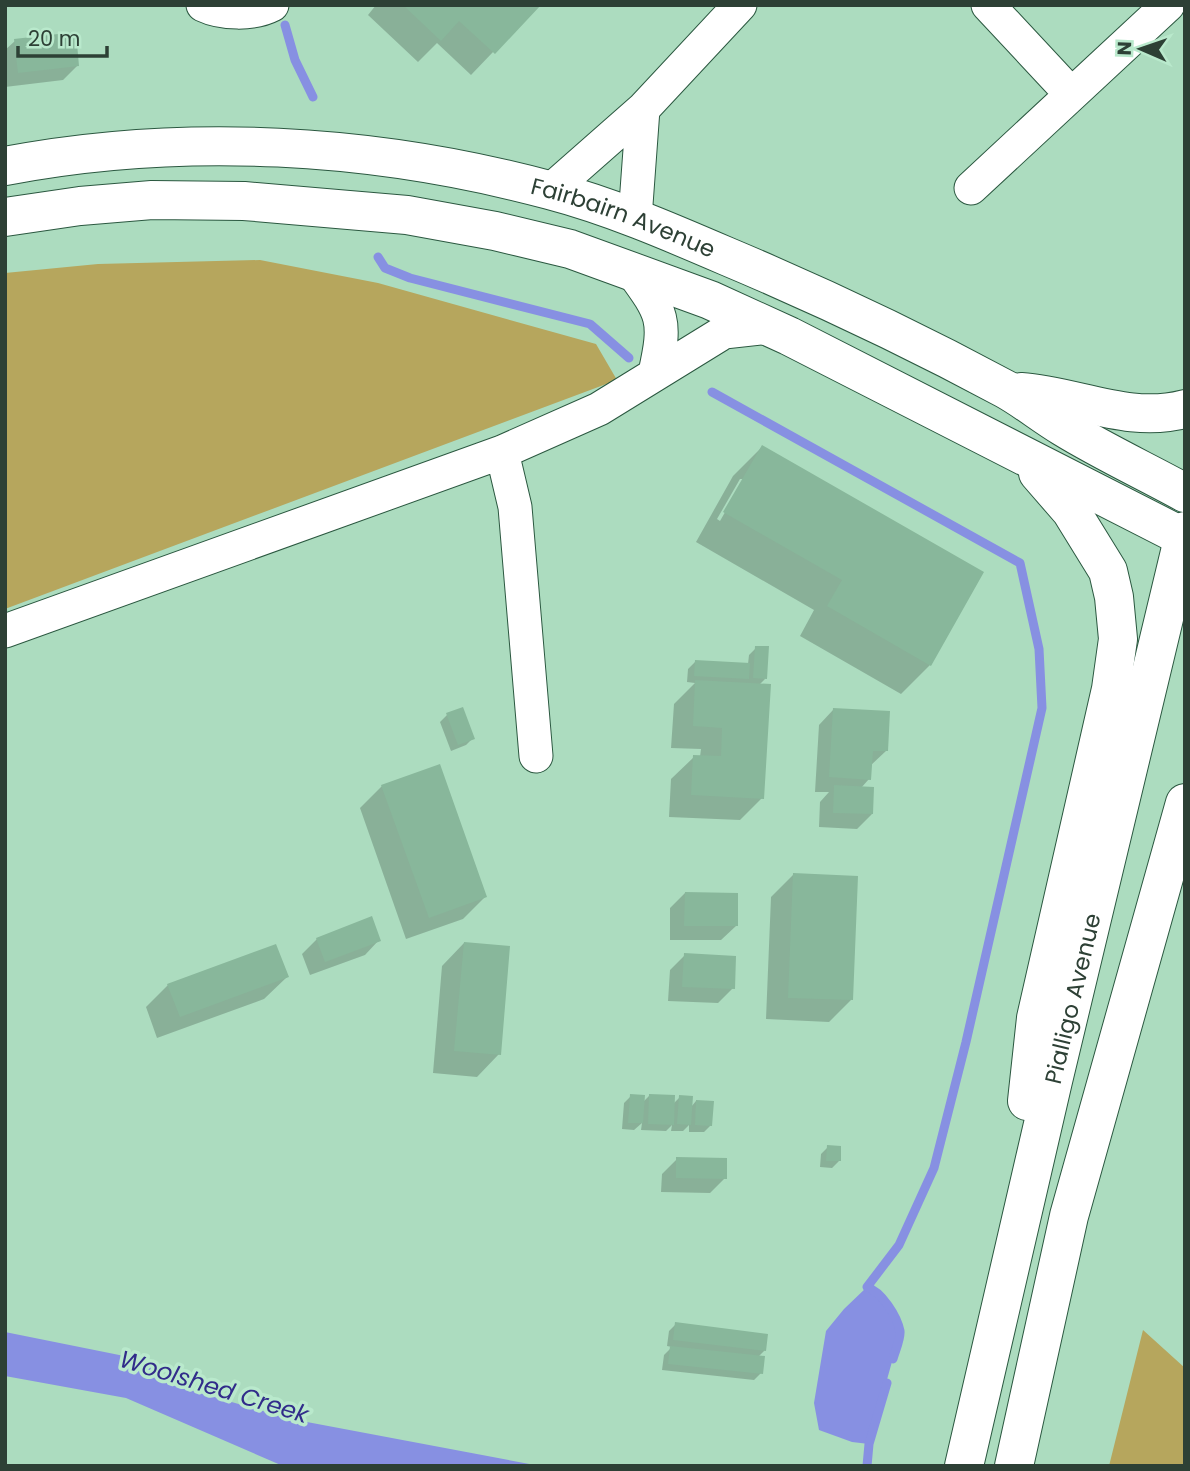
<svg xmlns="http://www.w3.org/2000/svg" width="1190" height="1471" font-family="Poppins,sans-serif">
<rect width="100%" height="100%" fill="#acdcbf"/>
<path fill="#b6a65d" d="M 260,260 L 378,283 L 596,344 L 617,380 L 5,609 L 5,273 L 98,264 Z
M 1143,1330 L 1185,1368 L 1185,1466 L 1109,1466 Z"/>
<path fill="#8790e2" d="M 867,1287 L 877,1290 L 900,1333 L 869,1444 L 852,1442 L 819,1430 L 814,1403 L 826,1331 L 844,1309 Z
M 5,1332 L 154,1362 L 169,1384 L 291,1419 L 540,1466 L 283,1466 L 126,1398 L 5,1376 Z"/>
<path fill="#0003" fill-rule="evenodd" d="M 376,5 L 536,5 L 537,6 L 471,75 L 437,43 L 418,62 L 368,15 Z
M 15,41 L 78,65 L 63,80 L 5,87 L 5,50 Z
M 762,447 L 930,665 L 901,694 L 800,636 L 814,610 L 696,542 L 733,476 ZM 740,479 L 744,479 L 720,521 L 717,519 Z
M 756,648 L 765,679 L 759,685 L 762,798 L 740,820 L 669,817 L 671,779 L 694,757 L 700,757 L 701,749 L 671,748 L 674,704 L 695,683 L 687,682 L 688,669 L 695,662 L 748,664 L 749,655 Z
M 833,710 L 886,751 L 870,766 L 869,779 L 861,788 L 872,814 L 857,829 L 819,827 L 820,802 L 829,792 L 815,792 L 819,725 Z
M 447,715 L 473,738 L 466,745 L 451,751 L 440,722 Z
M 382,786 L 485,897 L 463,919 L 406,939 L 360,808 Z
M 793,875 L 851,1000 L 829,1022 L 766,1019 L 771,897 Z
M 685,893 L 736,926 L 721,940 L 670,940 L 670,908 Z
M 317,939 L 379,940 L 365,955 L 310,975 L 302,954 Z
M 464,943 L 499,1054 L 477,1077 L 433,1073 L 442,966 Z
M 685,955 L 733,988 L 718,1003 L 668,1001 L 670,970 Z
M 287,977 L 264,999 L 157,1038 L 146,1007 L 168,985 Z
M 631,1096 L 642,1103 L 649,1096 L 673,1104 L 680,1097 L 691,1107 L 696,1101 L 711,1125 L 704,1132 L 689,1132 L 689,1125 L 683,1131 L 671,1131 L 672,1125 L 666,1131 L 641,1130 L 642,1123 L 634,1130 L 622,1129 L 624,1103 Z
M 828,1147 L 839,1161 L 832,1168 L 820,1167 L 821,1154 Z
M 677,1159 L 725,1178 L 710,1193 L 661,1192 L 662,1174 Z
M 676,1324 L 765,1350 L 758,1357 L 761,1373 L 754,1380 L 662,1370 L 664,1355 L 672,1347 L 667,1346 L 669,1331 Z"/>
<g fill="none" stroke-linecap="round" stroke-linejoin="round">
<path stroke="#8790e2" stroke-width="9" d="M 285,25 L 295,60 L 313,97
M 378,257 L 385,268 L 410,278 L 590,324 L 629,358
M 712,392 L 1020,563 L 1039,649 L 1042,708 L 966,1042 L 934,1168 L 899,1245 L 867,1287 C 882,1292 897,1316 900,1331 C 901,1339 895,1351 893,1359
M 867,1466 L 869,1444 L 887,1383"/>
</g>
<path fill="#88b79b" d="M 403,5 L 541,5 L 495,54 L 459,21 L 441,41 Z
M 76,32 L 79,66 L 18,73 L 14,39 Z
M 762,445 L 984,572 L 931,666 L 827,606 L 842,580 L 723,512 Z
M 755,646 L 769,646 L 767,679 L 753,678 Z
M 695,660 L 750,663 L 749,679 L 694,676 Z
M 695,680 L 771,684 L 764,799 L 691,795 L 693,755 L 721,756 L 722,728 L 693,726 Z
M 463,707 L 475,739 L 458,745 L 446,713 Z
M 833,708 L 890,711 L 888,751 L 873,751 L 871,780 L 829,777 Z
M 440,764 L 487,897 L 429,918 L 381,785 Z
M 834,785 L 874,787 L 873,814 L 833,813 Z
M 793,873 L 858,876 L 853,1000 L 788,998 Z
M 685,892 L 738,893 L 738,926 L 684,926 Z
M 372,916 L 381,941 L 325,962 L 316,938 Z
M 464,942 L 510,946 L 501,1055 L 454,1051 Z
M 276,944 L 289,977 L 180,1017 L 167,984 Z
M 684,953 L 736,956 L 735,989 L 682,987 Z
M 630,1094 L 645,1095 L 643,1123 L 628,1123 Z
M 649,1094 L 675,1095 L 674,1125 L 648,1124 Z
M 679,1095 L 693,1096 L 691,1125 L 677,1124 Z
M 696,1100 L 714,1101 L 712,1126 L 695,1125 Z
M 827,1145 L 841,1146 L 841,1161 L 826,1161 Z
M 676,1157 L 727,1158 L 727,1179 L 676,1178 Z
M 675,1322 L 768,1334 L 766,1351 L 673,1340 Z
M 670,1346 L 765,1356 L 763,1374 L 668,1364 Z"/>
<g fill="none" stroke-linecap="round" stroke-linejoin="round">
<g stroke="#2b5840" stroke-width="35">
<path id="minor" d="M 203,5 C 222,14 253,15 272,5
M 988,5 L 1071,94
M 971,188 L 1168,5
M 551,190 L 643,109 L 740,5
M 635,218 L 643,109
M 631,270 C 663,314 667,319 655,373
M 502,452 L 515,507 L 536,756
M 5,631 L 502,452 L 599,409 L 724,332 L 770,327"/>
</g>
<g stroke="#2b5840" stroke-width="40">
<g id="major">
<path id="s1" d="M 5,166 C 184,132 374,143 549,190 C 610,206 668,231 726,256 C 821,296 914,340 1005,389 C 1025,400 1043,415 1063,427 C 1102,451 1145,471 1185,493"/>
<path d="M 5,217 L 80,206 L 152,200 L 244,201 L 407,215 L 495,231 L 570,249 L 710,300 L 789,336 L 1185,538"/>
<path d="M 1021,392 C 1077,396 1128,424 1185,409"/>
<path d="M 1027,1101 L 1036,1018 L 1111,689 L 1118,639 L 1114,597 L 1108,571 L 1071,511 L 1038,473"/>
<path id="s2" d="M 964,1466 L 1053,1081 L 1185,531"/>
<path d="M 1014,1466 L 1069,1216 L 1185,803"/>
</g>
</g>
<use href="#minor" stroke="#fff" stroke-width="33"/>
<use href="#major" stroke="#fff" stroke-width="38"/>
</g>
<g text-anchor="middle" stroke-width="7" stroke-linejoin="round" paint-order="stroke">
<g font-size="23" fill="#2d4035" stroke="#b9e9cc">
<text dy="8" stroke="none"><textPath href="#s1" startOffset="628">Fairbairn Avenue</textPath></text>
<text dy="8" stroke="none"><textPath href="#s2" startOffset="480">Pialligo Avenue</textPath></text>
</g>
<g font-size="24" font-style="italic" fill="#312c8a" stroke="#b9e9cc">
<text transform="translate(214 1387) rotate(17)" y="8">Woolshed Creek</text>
</g>
</g>
<rect width="1190" height="1471" fill="none" stroke="#2d4035" stroke-width="14"/>
<g transform="translate(1141 49) rotate(272)" stroke="#b9e9cc" stroke-width="5" paint-order="stroke">
<path d="M0-5L12 26L0 18L-12 26Z" fill="#2d4035"/>
<text y="-10" font-size="19" font-weight="bold" text-anchor="middle" fill="#2d4035">N</text>
</g>
<path d="M18 46v10h89v-10" fill="none" stroke="#2d4035" stroke-width="3.5"/>
<text x="28" y="46" font-size="21" fill="#2d4035" stroke="#b9e9cc" stroke-width="5" paint-order="stroke">20 m</text>
</svg>
